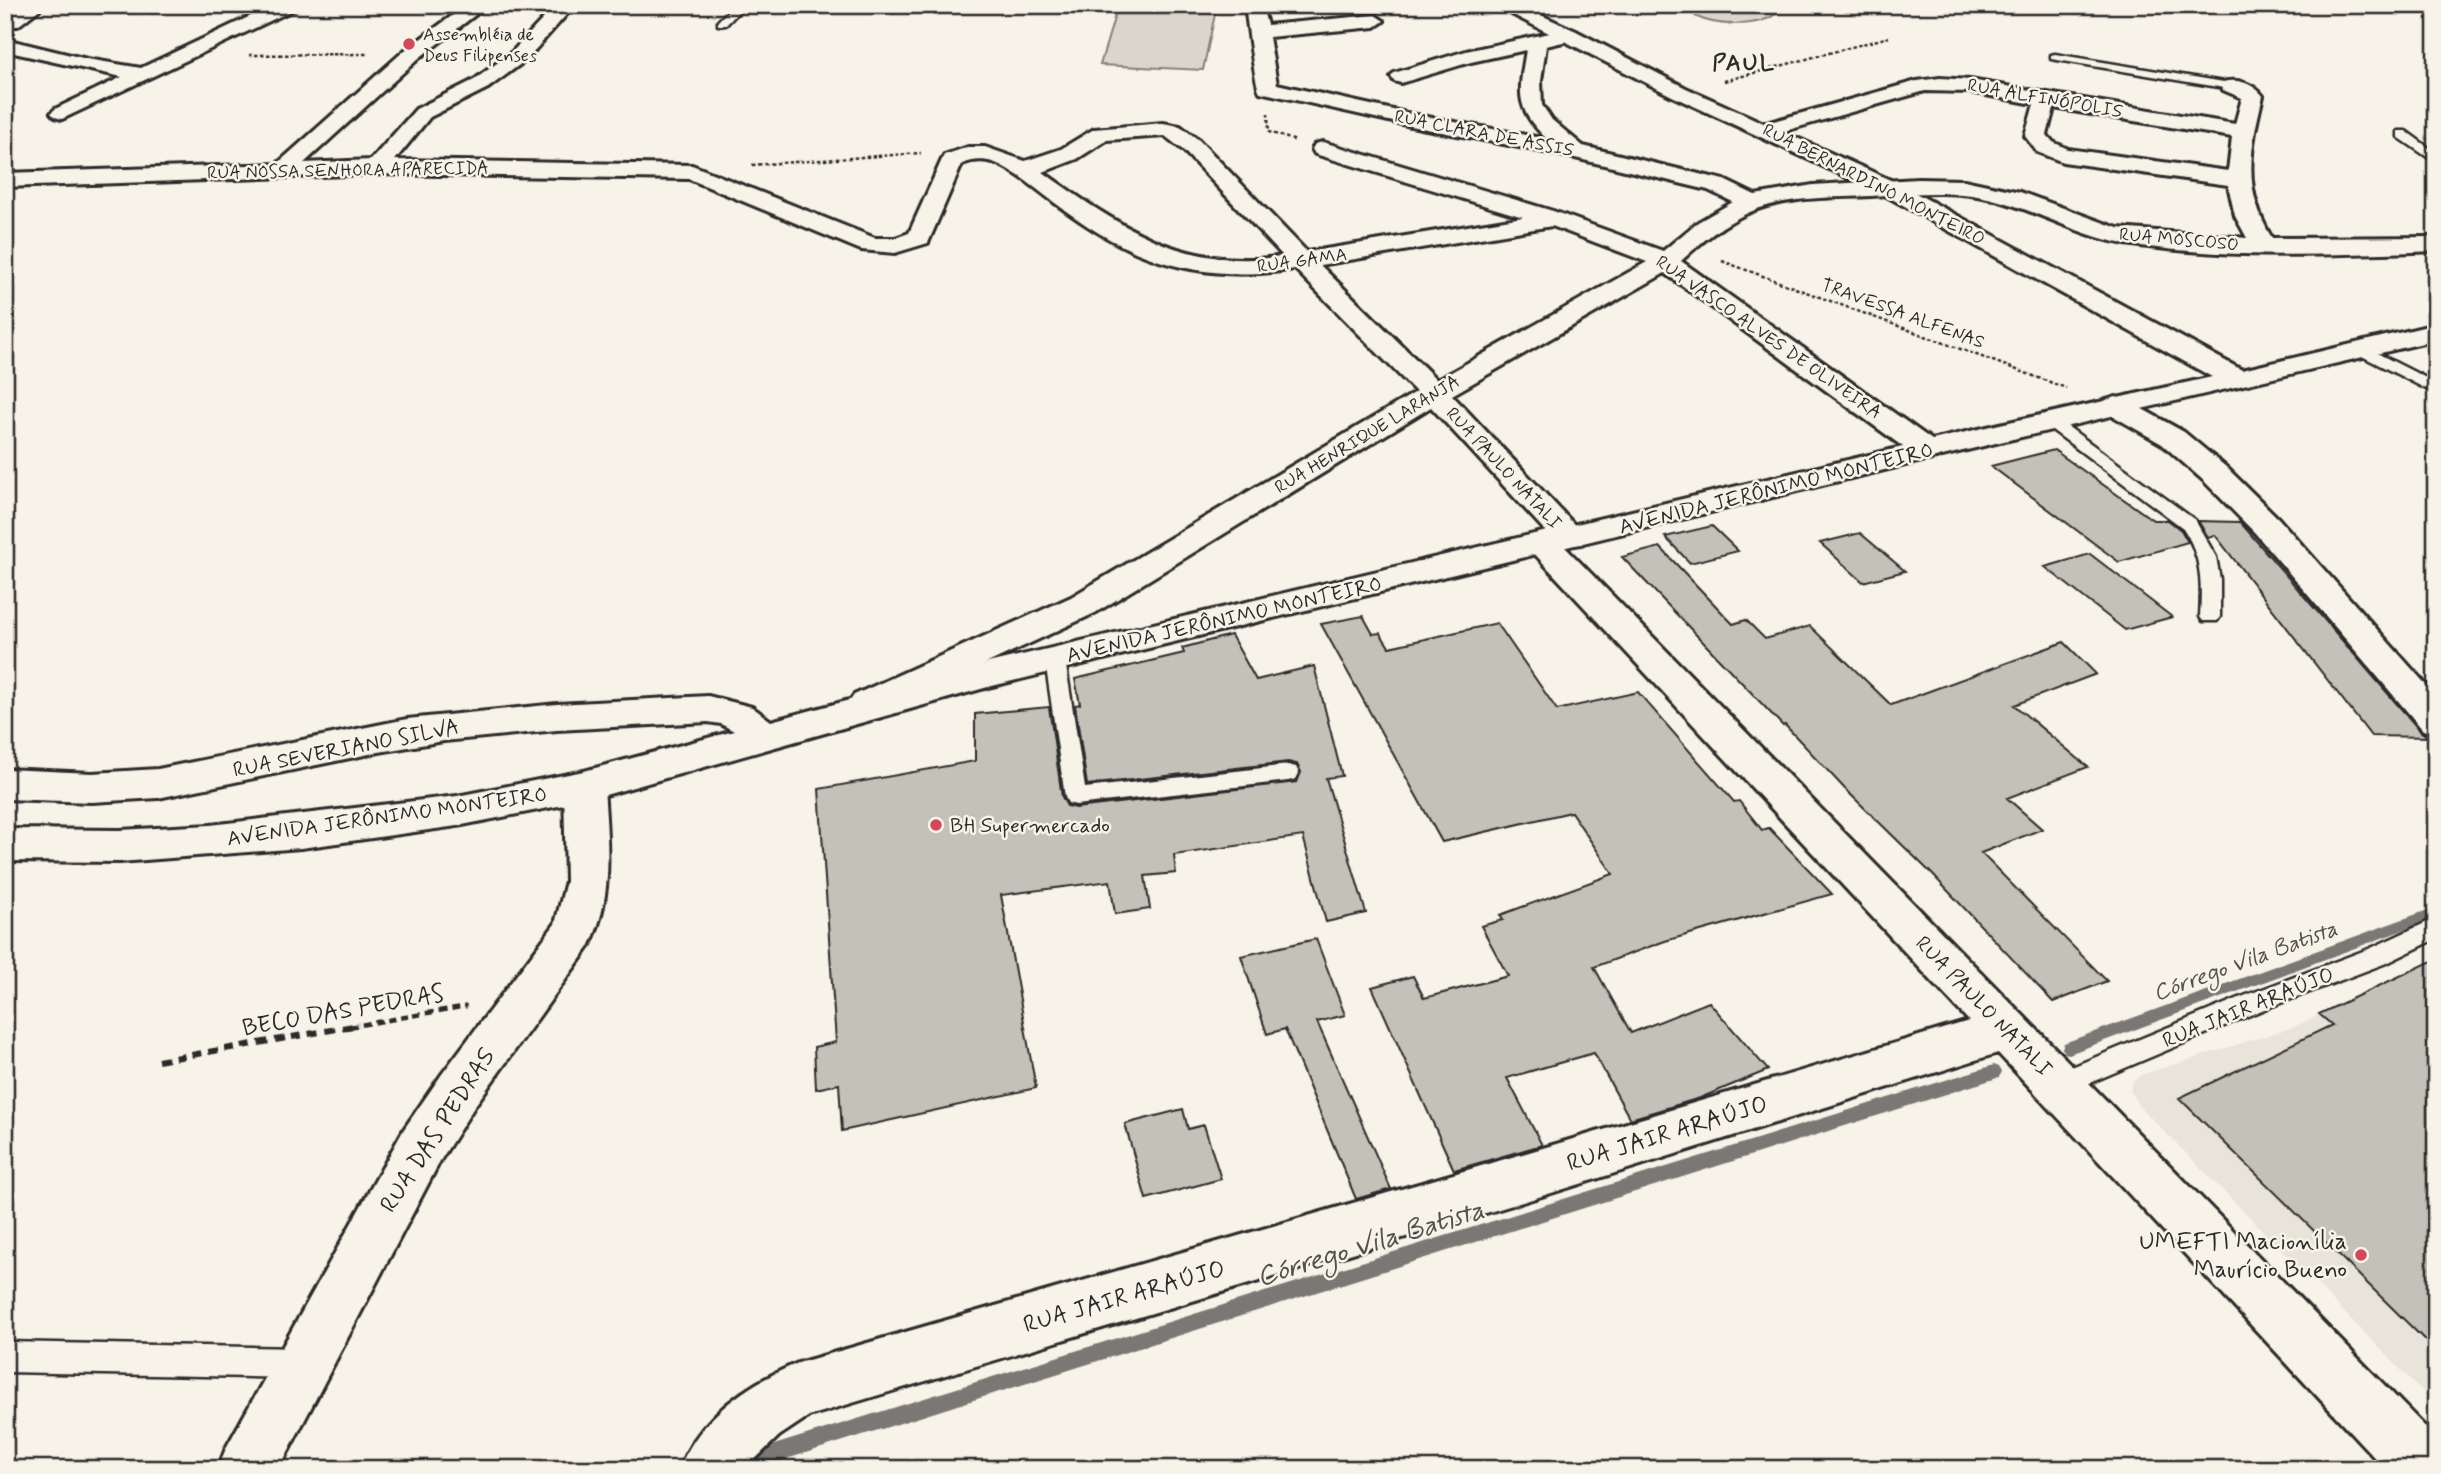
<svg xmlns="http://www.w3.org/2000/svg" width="2441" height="1474" font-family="Mynerve,sans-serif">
<rect width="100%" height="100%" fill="#f7f3e8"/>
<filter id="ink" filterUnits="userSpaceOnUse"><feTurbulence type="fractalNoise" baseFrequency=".0143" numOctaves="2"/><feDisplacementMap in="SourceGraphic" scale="14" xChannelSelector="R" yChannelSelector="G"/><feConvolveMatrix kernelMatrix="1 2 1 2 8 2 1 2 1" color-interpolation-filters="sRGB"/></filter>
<g filter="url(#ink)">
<path fill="#e8e4da" d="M 2436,959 L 2436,1405 L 2138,1105 L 2130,1090 L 2133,1081 L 2141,1075 L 2296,1026 Z"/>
<path fill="#dad6cc" stroke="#82807c" stroke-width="2" d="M 1118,5 L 1217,5 L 1203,70 L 1100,65 Z
M 1685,5 L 1755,5 L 1765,10 L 1778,12 C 1762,27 1718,27 1697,17 C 1693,15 1689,8 1685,5 Z"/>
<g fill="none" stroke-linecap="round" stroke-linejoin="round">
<path fill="#7a7874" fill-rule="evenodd" d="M 2436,907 L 2436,918 L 2069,1054 L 2064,1053 L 2062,1048 L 2064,1043 Z
M 1994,1065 L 1999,1067 L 2002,1072 L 1999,1077 L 1994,1079 L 761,1467 L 754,1465 L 752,1458 L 754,1451 L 761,1449 Z"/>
</g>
<path fill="#c4c1b9" stroke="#2b2b2b" stroke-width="2" d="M 2054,450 L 2153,520 L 2168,520 L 2181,530 L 2188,542 L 2119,562 L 1991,466 Z
M 2198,521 L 2240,522 L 2421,732 L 2429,737 L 2371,736 L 2215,535 L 2208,537 Z
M 1712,526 L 1738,551 L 1690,563 L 1665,537 Z
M 1860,533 L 1905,571 L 1863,582 L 1820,543 Z
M 1660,547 L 1733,624 L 1746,620 L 1765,639 L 1810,626 L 1891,705 L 2064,642 L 2096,674 L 2014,705 L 2088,767 L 2007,798 L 2042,829 L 1981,853 L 2107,981 L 2053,1002 L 1931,873 L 1845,789 L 1785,725 L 1783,726 L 1622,557 Z
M 2090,554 L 2172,617 L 2125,630 L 2045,567 Z
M 1363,616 L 1373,634 L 1380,633 L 1389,647 L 1497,623 L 1557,710 L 1638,692 L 1734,802 L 1739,801 L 1762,830 L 1769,828 L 1832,894 L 1665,941 L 1594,967 L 1631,1033 L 1709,1002 L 1768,1070 L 1700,1098 L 1630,1119 L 1594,1053 L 1507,1078 L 1542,1145 L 1454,1170 L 1372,987 L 1413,976 L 1424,998 L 1508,976 L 1481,926 L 1503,920 L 1500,915 L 1613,874 L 1571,812 L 1442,842 L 1321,624 Z
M 1231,635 L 1256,680 L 1314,666 L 1342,776 L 1326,778 L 1366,913 L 1326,922 L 1303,836 L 1174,855 L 1176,873 L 1145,876 L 1150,909 L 1115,914 L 1110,881 L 1001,895 L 1036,1088 L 842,1131 L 839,1084 L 816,1089 L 814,1047 L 836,1042 L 819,789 L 975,761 L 975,714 L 1049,707 L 1062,797 L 1067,806 L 1076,808 L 1297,782 L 1301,772 L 1297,764 L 1288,762 L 1087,785 L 1075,705 L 1080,704 L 1075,679 L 1184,653 L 1182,648 Z
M 1316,939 L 1345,1015 L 1317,1022 L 1391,1189 L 1356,1199 L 1285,1029 L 1267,1034 L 1241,956 Z
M 2436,959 L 2436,1351 L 2179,1098 L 2332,1025 L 2319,1014 Z
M 1183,1109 L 1188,1129 L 1204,1125 L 1221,1179 L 1146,1199 L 1125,1124 Z"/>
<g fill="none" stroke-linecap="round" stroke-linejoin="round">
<g stroke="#2b2b2b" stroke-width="5">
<path id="service" d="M 734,5 L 745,5 L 726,25 L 718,25 L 718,21 Z
M 2055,54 L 2230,83 L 2236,86 L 2230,89 L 2051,59 L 2051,55 Z
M 2398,131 L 2406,131 L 2436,153 L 2436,163 L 2398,137 Z
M 2359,344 L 2436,383 L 2436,394 L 2354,352 L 2351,349 L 2354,346 Z
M 2050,416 L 2056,418 L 2195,520 L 2216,557 L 2220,579 L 2220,617 L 2217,621 L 2203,621 L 2200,617 C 2202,584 2202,556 2183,528 L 2044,424 L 2042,421 L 2044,418 Z
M 1055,653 L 1062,655 L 1065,660 L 1085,788 L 1288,765 L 1296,767 L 1299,773 L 1296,779 L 1288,781 L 1076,805 L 1068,803 L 1065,797 L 1045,660 L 1048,655 Z
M 2436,683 L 2436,698 L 2417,706 L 2410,704 L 2407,699 L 2410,694 Z
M 2436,918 L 2436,939 L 2389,962 L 2262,1010 L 2059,1096 L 2050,1092 L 2046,1084 L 2050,1076 L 2244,996 L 2371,948 Z
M 5,1342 L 301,1348 L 312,1352 L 316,1363 L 312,1374 L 301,1378 L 5,1372 Z"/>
</g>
<g stroke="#2b2b2b" stroke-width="6">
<path id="minor" d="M 23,5 L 45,5 L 18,26 L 5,26 L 5,17 Z
M 274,5 L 298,5 L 295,9 L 62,119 L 55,117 L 51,113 L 55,109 L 122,77 L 5,51 L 5,39 L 87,59 L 141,68 Z
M 467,5 L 488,5 L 419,58 L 304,163 L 371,160 L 416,109 L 474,80 L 512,52 L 556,5 L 575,5 L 526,60 L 488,88 L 430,117 L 395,160 L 692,165 L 875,238 L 895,238 L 909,233 L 944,155 L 968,147 L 985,147 L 1025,161 L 1061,149 L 1094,129 L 1163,123 L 1180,126 L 1199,140 L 1307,252 L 1523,217 L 1315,154 L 1312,149 L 1315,144 L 1323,142 L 1553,211 L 1663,251 L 1698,222 L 1733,202 L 1708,190 L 1575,158 L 1411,126 L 1260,92 C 1255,85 1248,27 1246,13 L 1255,7 L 1264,13 L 1267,25 L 1375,15 L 1384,21 L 1375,27 L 1269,37 L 1277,84 L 1411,114 L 1547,139 C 1514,108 1519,92 1526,50 L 1471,62 L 1401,83 L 1394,81 L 1391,77 L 1394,73 L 1466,51 L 1569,29 L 1576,31 L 1579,35 L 1576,39 L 1546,46 L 1541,81 L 1542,105 L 1552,120 L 1583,146 L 1724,180 L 1755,195 L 1813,185 L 1918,179 L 1964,180 L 2020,192 L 2118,228 L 2247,238 L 2235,216 L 2228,185 L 2063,162 L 2037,152 L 2025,136 L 2034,104 L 1970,92 L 1925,91 L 1767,136 L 1759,135 L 1756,130 L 1759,125 L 1917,81 L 1940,78 L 1970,80 L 2235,124 L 2242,98 L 2223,90 L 2220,86 L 2223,82 C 2238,78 2254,84 2263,96 C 2250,149 2242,190 2272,238 L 2436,237 L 2436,251 C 2336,255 2233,259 2133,245 C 2083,239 2041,211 1992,199 C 1953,189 1911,194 1871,196 C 1831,198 1787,196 1750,212 C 1724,223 1701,242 1681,261 L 1939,445 L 1943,451 L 1939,457 L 1928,460 L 1917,457 L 1665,273 L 1452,395 L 1586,537 L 1582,544 L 1564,546 L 2436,1438 L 2436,1469 L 2385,1469 L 1998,1053 L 1526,1201 L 809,1416 L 779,1436 L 745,1469 L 679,1469 C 700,1417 747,1384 798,1363 L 1526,1153 L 1969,1021 L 1532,551 L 1527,544 L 1532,537 L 1550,536 L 1431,407 L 1095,613 L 880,713 L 867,717 L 854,713 L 848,704 L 854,695 L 1071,597 L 1416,392 L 1295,269 C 1247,277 1195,275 1148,257 C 1115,245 1083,224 1055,203 C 1036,189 1016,171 993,162 C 982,159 972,160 962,164 L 928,243 L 895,253 L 861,250 L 689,179 L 377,174 L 5,187 L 5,173 L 277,164 L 405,50 ZM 2054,108 L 2232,137 L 2228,171 L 2068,149 L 2053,142 L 2047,135 ZM 1165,136 L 1183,150 L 1283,256 C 1185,272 1118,226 1043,172 L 1077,159 L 1107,140 ZM 1552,226 L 1647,262 L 1437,380 L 1320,265 Z
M 2116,397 L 2126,400 L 2184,432 L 2226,467 L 2279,519 L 2436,696 L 2436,734 L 2423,730 L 2255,533 L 2204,481 L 2162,444 L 2106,412 L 2101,406 L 2106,400 Z
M 584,771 L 598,776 L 604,786 C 607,842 615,895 589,947 L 476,1104 L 440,1161 L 279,1469 L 218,1469 L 226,1448 L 404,1129 L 442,1074 L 555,924 L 566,881 L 564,786 L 570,776 Z"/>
</g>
<g stroke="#2b2b2b" stroke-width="6">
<path id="tertiary" d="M 1494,5 L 1519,5 L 1576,31 L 1686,88 L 1897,183 L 2242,370 L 2436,324 L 2436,340 L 2000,442 L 988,687 L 584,801 L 457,826 L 301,848 L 120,862 L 5,861 L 5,829 L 120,830 L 210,825 L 457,796 L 584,771 L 734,731 L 721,724 L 708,722 L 557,730 L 444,741 L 379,752 L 158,798 L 92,802 L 5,799 L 5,769 L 92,773 L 158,769 L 407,719 L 557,704 L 708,696 L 752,707 L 771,721 L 988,663 L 2000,424 L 2212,377 L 1881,193 L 1672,96 Z"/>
</g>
<path stroke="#2b2b2b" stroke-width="2.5" stroke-dasharray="3.5 2.5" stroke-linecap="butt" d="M 249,55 L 369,54
M 1724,81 L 1889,37
M 1268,113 L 1269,132 L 1296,141
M 752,165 L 921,153
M 1722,261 L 2066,388"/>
<path stroke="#2b2b2b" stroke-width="4.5" stroke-dasharray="8 5" stroke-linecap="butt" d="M 349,1027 L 467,1006"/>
<path stroke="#2b2b2b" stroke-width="6" stroke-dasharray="10 7" stroke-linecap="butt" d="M 158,1061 L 359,1025"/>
<use href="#service" fill="#f7f3e8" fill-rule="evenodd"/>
<use href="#minor" fill="#f7f3e8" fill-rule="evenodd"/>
<use href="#tertiary" fill="#f7f3e8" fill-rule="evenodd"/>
</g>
</g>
<g fill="#d1495b" stroke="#f7f3e8" stroke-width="2.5">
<circle cx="409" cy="44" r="7"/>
<circle cx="936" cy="825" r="7"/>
<circle cx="2361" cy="1255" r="7"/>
</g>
<g text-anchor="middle" stroke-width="5" stroke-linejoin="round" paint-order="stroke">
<g font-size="18" fill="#2b2b2b" stroke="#f7f3e8" text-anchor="start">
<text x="423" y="40">Assembléia de<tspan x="423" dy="21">Deus Filipenses</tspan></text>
</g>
<g font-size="18" fill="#2b2b2b" stroke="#f7f3e8">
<text transform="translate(2045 98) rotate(10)" y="6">RUA ALFINÓPOLIS</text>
<text transform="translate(1484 133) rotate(11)" y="6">RUA CLARA DE ASSIS</text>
<text transform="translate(348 170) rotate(-1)" y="6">RUA NOSSA SENHORA APARECIDA</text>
<text transform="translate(1874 184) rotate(27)" y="6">RUA BERNARDINO MONTEIRO</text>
<text transform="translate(2179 239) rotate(5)" y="6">RUA MOSCOSO</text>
<text transform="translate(1302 260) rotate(-8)" y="6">RUA GAMA</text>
<text transform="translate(1903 313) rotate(20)" y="6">TRAVESSA ALFENAS</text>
<text transform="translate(1769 337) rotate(35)" y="6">RUA VASCO ALVES DE OLIVEIRA</text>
<text transform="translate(1367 434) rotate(-31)" y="6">RUA HENRIQUE LARANJA</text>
<text transform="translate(1504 468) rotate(47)" y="6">RUA PAULO NATALI</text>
</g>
<g font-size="21" fill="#2b2b2b" stroke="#f7f3e8">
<text transform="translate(1776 488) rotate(-14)" y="7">AVENIDA JERÔNIMO MONTEIRO</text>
<text transform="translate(1224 619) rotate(-13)" y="7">AVENIDA JERÔNIMO MONTEIRO</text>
<text transform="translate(346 748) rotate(-11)" y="7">RUA SEVERIANO SILVA</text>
<text transform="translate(387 816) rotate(-8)" y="7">AVENIDA JERÔNIMO MONTEIRO</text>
<text transform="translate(1984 1006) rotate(46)" y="7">RUA PAULO NATALI</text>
<text transform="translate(2248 1007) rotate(-22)" y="7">RUA JAIR ARAÚJO</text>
</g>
<g font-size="21" fill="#2b2b2b" stroke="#f7f3e8" text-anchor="start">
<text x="950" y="832">BH Supermercado</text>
</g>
<g font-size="23" font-weight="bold" letter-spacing="2" fill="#2b2b2b" stroke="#f7f3e8">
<text x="1744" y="70">PAUL</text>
</g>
<g font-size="23" font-style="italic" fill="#53524f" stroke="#f7f3e8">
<text transform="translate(2245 960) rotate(-20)" y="8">Córrego Vila Batista</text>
</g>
<g font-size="24" fill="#2b2b2b" stroke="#f7f3e8">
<text transform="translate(343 1010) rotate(-10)" y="8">BECO DAS PEDRAS</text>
<text transform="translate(437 1130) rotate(-57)" y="8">RUA DAS PEDRAS</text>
<text transform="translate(1667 1133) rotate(-17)" y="8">RUA JAIR ARAÚJO</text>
<text transform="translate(1124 1296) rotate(-16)" y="8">RUA JAIR ARAÚJO</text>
</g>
<g font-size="24" fill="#2b2b2b" stroke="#f7f3e8" text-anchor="end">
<text x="2347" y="1249">UMEFTI Macionília<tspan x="2347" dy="28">Maurício Bueno</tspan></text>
</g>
<g font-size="28" font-style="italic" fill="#53524f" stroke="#f7f3e8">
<text transform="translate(1370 1242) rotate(-17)" y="10">Córrego Vila Batista</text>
</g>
</g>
<rect width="2441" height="1474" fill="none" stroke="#f7f3e8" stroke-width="28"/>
<rect x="14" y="14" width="2413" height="1446" fill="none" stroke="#2b2b2b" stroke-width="2.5" filter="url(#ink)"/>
</svg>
